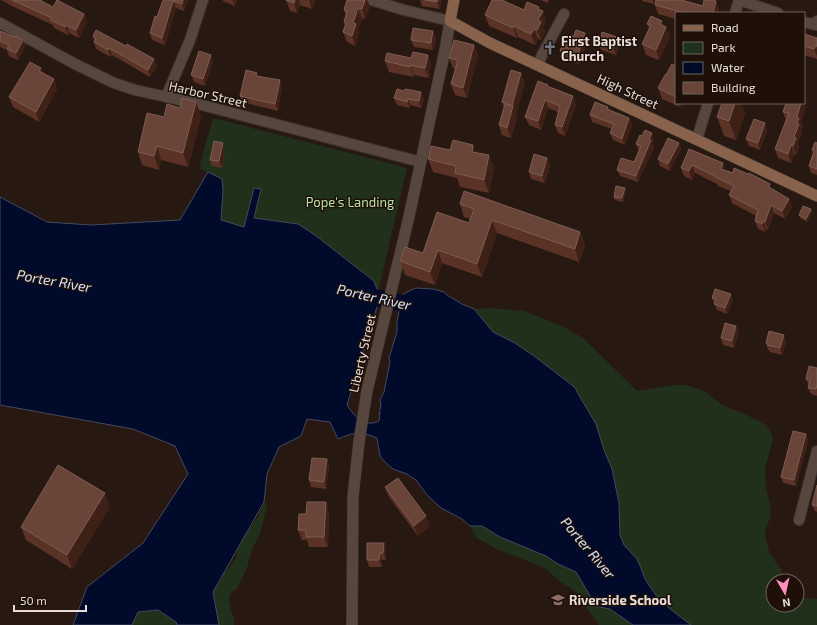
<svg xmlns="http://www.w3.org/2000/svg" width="817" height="625" font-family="'Exo 2',sans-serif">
<rect width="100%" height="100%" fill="#271912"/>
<path fill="#21301a" d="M 213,118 L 407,168 L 378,292 L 374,281 L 344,257 L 282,221 L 254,218 L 261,189 L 254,188 L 245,227 L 221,220 L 223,191 L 222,179 L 199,168 Z
M 491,308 L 525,311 L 566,328 L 583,338 L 637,391 L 676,385 L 685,385 L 704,391 L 722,405 L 751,417 L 764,424 L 771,431 L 773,439 L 765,469 L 766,488 L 770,504 L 771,516 L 765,531 L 765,535 L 770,554 L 781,569 L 783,581 L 773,581 L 773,605 L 797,605 L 797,596 L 804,598 L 817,599 L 817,625 L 691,625 L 670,609 L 655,594 L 645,579 L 640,566 L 636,558 L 624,545 L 620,535 L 619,503 L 613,472 L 606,454 L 604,450 L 596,424 L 577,392 L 576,389 L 534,356 L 515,343 L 493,332 L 474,309 Z
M 264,502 L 266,503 L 267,506 L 260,534 L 252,549 L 247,568 L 236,590 L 232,591 L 229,599 L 231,611 L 234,617 L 234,625 L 216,625 L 212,594 L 214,589 L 221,580 L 224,573 L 230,567 L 234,562 L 237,555 L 237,547 L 258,517 Z
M 470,526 L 482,526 L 500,537 L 546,556 L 558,564 L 576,572 L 595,606 L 610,609 L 633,625 L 599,625 L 575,591 L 561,582 L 546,569 L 520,558 L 498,550 L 477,538 Z
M 158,610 L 173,618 L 178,625 L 128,625 C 138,609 140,611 158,610 Z"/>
<path fill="#000a2a" stroke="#45495e" d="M 208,172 L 222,179 L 223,191 L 221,220 L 244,227 L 254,188 L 261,189 L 254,218 L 298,224 L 315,235 L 374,281 L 380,297 L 347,405 C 354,416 365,428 379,421 L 380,412 L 379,414 L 381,405 L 380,400 L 384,392 L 390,362 L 389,358 L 397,332 L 397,321 L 403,295 L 405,293 L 416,288 L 433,289 L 444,292 L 447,295 L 462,304 L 474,309 L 493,332 L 515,343 L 534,356 L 572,385 L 576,389 L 577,392 L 596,424 L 604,450 L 612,469 L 619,503 L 620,535 L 624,545 L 637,559 L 641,568 L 645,579 L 655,594 L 670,609 L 691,625 L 633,625 L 610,609 L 595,606 L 592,599 L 576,572 L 558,564 L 546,556 L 500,537 L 482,526 L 470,526 L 462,519 L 441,508 L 428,496 L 416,480 L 407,474 L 393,469 L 385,462 L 380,456 L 377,438 L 366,434 L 363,435 C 355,431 346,436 338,439 L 330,422 L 307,419 L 301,436 L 279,447 L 267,474 L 264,502 L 213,592 L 219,625 L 177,625 L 176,622 L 158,610 L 138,612 L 132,625 L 73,625 L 87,587 L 143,543 L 188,474 L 175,446 L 133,429 L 0,405 L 0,197 L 47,222 L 91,225 L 180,220 Z"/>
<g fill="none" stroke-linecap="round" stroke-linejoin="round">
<path stroke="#000a2a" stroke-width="17" d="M 358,294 L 424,308"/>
<g stroke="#3f3430" stroke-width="12">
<path id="minor" d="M 371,0 L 404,10 L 450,21
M 739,0 L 778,13
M 735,13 L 739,0
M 804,22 L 816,25 L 817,21
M 0,23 L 75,64 L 114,83 L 135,90 L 194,103 L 421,162
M 538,65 L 542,55 L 564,14
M 166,97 L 190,40 L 203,0
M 697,139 L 708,103
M 799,520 L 817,451"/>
</g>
<g stroke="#3f3430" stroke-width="12">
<path id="tertiary" d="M 352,625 L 353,496 L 359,442 L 367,391 L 408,221 L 445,50 L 450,21"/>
</g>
<g stroke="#3f3430" stroke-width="12">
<path id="secondary" d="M 454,0 L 450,21 L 490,43 L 817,196"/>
</g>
<use href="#minor" stroke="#57463e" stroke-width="10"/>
<use href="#tertiary" stroke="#57463e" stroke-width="11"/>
<use href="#secondary" stroke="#88624a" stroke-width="11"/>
</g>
<path fill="#5a3226" d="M 1,0 L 42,0 L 43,2 L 53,7 L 84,14 L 87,22 L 79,38 L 69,33 L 68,35 L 54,28 L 53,25 L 14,7 Z
M 163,0 L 188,0 L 184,11 L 176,8 L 165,45 L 152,40 L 150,33 L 161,6 Z
M 223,0 L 237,0 L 235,6 L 223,1 Z
M 286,0 L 315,0 L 312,9 L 300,5 L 297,13 L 290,11 Z
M 347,0 L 367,0 L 370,6 L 365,19 L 362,18 L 358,30 L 359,34 L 355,46 L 347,42 L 343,32 L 345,26 L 344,22 L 346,16 L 344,10 Z
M 420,0 L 441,0 L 440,9 L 422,6 Z
M 540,0 L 549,0 L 548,3 Z
M 642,0 L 655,0 L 654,4 L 642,1 Z
M 716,1 L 719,10 L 719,13 L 676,13 L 676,19 L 658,14 L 655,5 L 703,6 Z
M 539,7 L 540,10 L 543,11 L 546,21 L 543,27 L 545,32 L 541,40 L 538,39 L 535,45 L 518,37 L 517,38 L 489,26 L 485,15 Z
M 647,24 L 664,26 L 670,37 L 659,60 L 646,55 L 642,44 L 649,28 Z
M 0,31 L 14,37 L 23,40 L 25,46 L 18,60 L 9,56 L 7,50 L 0,47 Z
M 804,34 L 817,38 L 817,59 L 804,55 Z
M 93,36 L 126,46 L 154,59 L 157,66 L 150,77 L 112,55 L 111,57 L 96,49 L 94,42 L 94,41 Z
M 617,37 L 619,44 L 616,55 L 601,50 L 599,43 Z
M 436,38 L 433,50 L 414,47 L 411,40 Z
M 587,40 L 579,64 L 563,58 L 560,51 Z
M 474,45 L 478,55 L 467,98 L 455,95 L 451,84 L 456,69 L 453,68 L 449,58 Z
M 428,55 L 431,65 L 429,78 L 414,75 L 414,77 L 389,72 L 385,61 Z
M 213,61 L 205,86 L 194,82 L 191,75 Z
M 676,66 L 676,103 L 682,103 L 680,107 L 662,99 L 658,88 L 666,75 Z
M 41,68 L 43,73 L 54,79 L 57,89 L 39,122 L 13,107 L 9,97 Z
M 258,76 L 282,87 L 278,111 L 242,102 L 240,96 Z
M 525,83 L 516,114 L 517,117 L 511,138 L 502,135 L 499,125 L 504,108 L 502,102 Z
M 549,87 L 576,105 L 565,136 L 558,133 L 555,125 L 558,112 L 548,108 L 541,130 L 529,125 L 525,117 Z
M 404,91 L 421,92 L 424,99 L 421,108 L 410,105 L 410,108 L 397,105 L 394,98 Z
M 727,103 L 741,103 L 745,113 L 736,140 L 724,136 L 717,117 Z
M 806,105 L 801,123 L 803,127 L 801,130 L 802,133 L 798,143 L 799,147 L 796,155 L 794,154 L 791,163 L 778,158 L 775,149 L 786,120 L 783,112 Z
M 608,107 L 609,110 L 629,118 L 632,125 L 625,145 L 613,140 L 610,133 L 612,129 L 592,122 L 590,115 Z
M 201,116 L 188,167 L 161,160 L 159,170 L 142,165 L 138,152 L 164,117 Z
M 767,130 L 760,150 L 749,146 L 746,139 Z
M 654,139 L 652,144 L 654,147 L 638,182 L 620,176 L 617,170 L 634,162 L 639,151 L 636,144 Z
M 679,143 L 681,149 L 670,171 L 660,166 L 658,159 Z
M 817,143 L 817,175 L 811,173 L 809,166 L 813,153 L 812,150 Z
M 473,145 L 476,153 L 489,155 L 494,168 L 489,193 L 460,187 L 457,178 L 433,172 L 428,159 L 450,150 Z
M 689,149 L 723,163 L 725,170 L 772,189 L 789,199 L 792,207 L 785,219 L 774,213 L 768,230 L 766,229 L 765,232 L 758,229 L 755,221 L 756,216 L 732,203 L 729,195 L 731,191 L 718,186 L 717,184 L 695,173 L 692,180 L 684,176 L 681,168 Z
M 225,150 L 222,168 L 212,166 L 210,160 Z
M 547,158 L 550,165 L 545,183 L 531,179 L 529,172 Z
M 626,191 L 623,202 L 615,200 L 614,197 Z
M 460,204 L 580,232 L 585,245 L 579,262 L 497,233 L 482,277 L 442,263 L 435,285 L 405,275 L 400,261 L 423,253 L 469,223 L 470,219 L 464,217 Z
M 811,209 L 812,213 L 807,222 L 800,218 L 799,215 Z
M 712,298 L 733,300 L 727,314 L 717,310 Z
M 736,326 L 739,333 L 734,348 L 723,345 L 721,338 Z
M 786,342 L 782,355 L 770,352 L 769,350 L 768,350 L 766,343 Z
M 817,368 L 817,396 L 811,394 L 808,388 L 809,386 L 806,379 Z
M 806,434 L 808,441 L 796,486 L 783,483 L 781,477 Z
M 327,459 L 329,466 L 326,489 L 311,487 L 309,480 Z
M 817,485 L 817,512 L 815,511 L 812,505 Z
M 385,487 L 430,526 L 418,536 L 389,497 Z
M 110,507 L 72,569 L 26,540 L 21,527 Z
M 329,512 L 328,547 L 309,547 L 307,540 L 302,540 L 298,530 L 306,514 Z
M 384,543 L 386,550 L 386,560 L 382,560 L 382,567 L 369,567 L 367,560 Z"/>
<path fill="#3f2016" d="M 183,0 L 188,0 L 184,11 L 182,4 Z
M 232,0 L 237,0 L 235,6 Z
M 295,0 L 299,0 L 300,5 L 297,13 L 294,3 Z
M 309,0 L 315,0 L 312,9 Z
M 365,0 L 367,0 L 370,6 L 365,19 L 362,9 Z
M 438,0 L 441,0 L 440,9 L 437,2 Z
M 652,0 L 655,0 L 654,4 Z
M 173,1 L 176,8 L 165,45 L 162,38 Z
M 716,1 L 719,10 L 719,13 L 713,13 Z
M 539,7 L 541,14 L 543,11 L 546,21 L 543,27 L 545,32 L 541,40 L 537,30 L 538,20 L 538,9 Z
M 358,8 L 362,18 L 358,30 L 359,34 L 355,46 L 352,36 L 353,23 Z
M 84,14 L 87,22 L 79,38 L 76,30 Z
M 662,21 L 665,29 L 666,27 L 670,37 L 659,60 L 656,50 L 660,24 Z
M 66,25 L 69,33 L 68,35 L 65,27 Z
M 514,26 L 518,37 L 517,38 L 513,28 Z
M 534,29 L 538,39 L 535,45 L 531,34 Z
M 433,31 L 436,38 L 433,50 L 431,43 Z
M 585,33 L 587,40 L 579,64 L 577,58 Z
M 617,37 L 619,44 L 616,55 L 613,48 Z
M 23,40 L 25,46 L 18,60 L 16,53 Z
M 474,45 L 478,55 L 467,98 L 463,88 Z
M 816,46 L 817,49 L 817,56 L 814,49 Z
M 109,48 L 112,55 L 111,57 L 108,50 Z
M 211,55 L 213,61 L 205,86 L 203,79 Z
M 428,55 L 431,65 L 429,78 L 425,68 Z
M 154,59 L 157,66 L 150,77 L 148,70 Z
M 410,65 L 414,75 L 414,77 L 410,67 Z
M 41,68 L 45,78 L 39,71 Z
M 521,73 L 525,83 L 516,114 L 517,117 L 511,138 L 507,128 L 512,106 Z
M 54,79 L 57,89 L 39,122 L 36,112 Z
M 280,80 L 282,87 L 278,111 L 275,104 Z
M 421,92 L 424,99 L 421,108 L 419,101 Z
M 573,96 L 576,105 L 565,136 L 562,127 Z
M 408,99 L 410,105 L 410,108 L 407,102 Z
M 545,100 L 548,108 L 541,130 L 538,121 Z
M 804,100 L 806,105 L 801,123 L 803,127 L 801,130 L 802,133 L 798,143 L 799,147 L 796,155 L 793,146 L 794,137 L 797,123 L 797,117 L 801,103 L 804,103 Z
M 196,102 L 201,116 L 188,167 L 183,153 Z
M 678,103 L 682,103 L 680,107 Z
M 735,103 L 741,103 L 745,113 L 736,140 L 729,121 Z
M 629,118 L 632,125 L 625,145 L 622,139 Z
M 765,123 L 767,130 L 760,150 L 758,143 Z
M 652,133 L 654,139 L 652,144 L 654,147 L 638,182 L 636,176 Z
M 223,143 L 225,150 L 222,168 L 219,161 Z
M 679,143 L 681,149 L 670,171 L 668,164 Z
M 473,145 L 478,158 L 472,152 Z
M 791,145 L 794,154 L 791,163 L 788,154 Z
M 157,146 L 161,160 L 159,170 L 154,156 Z
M 489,155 L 494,168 L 489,193 L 484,180 Z
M 547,158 L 550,165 L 545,183 L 542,176 Z
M 723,163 L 726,172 L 721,169 Z
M 692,165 L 695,173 L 692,180 L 689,171 Z
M 625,188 L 626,191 L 623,202 L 622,198 Z
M 789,199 L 792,207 L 785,219 L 782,211 Z
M 771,205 L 774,213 L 768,230 L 765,222 Z
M 811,209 L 812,213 L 807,222 L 806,219 Z
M 492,220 L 497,233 L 482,277 L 477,264 Z
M 763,221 L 766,229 L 765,232 L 762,224 Z
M 580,232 L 585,245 L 579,262 L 575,249 Z
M 438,250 L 442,263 L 435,285 L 430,272 Z
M 731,294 L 733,300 L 727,314 L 725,308 Z
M 736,326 L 739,333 L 734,348 L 732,341 Z
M 784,335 L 786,342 L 782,355 L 780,348 Z
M 806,434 L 808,441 L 796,486 L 794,480 Z
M 327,459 L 329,466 L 326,489 L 324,482 Z
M 105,493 L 110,507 L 72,569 L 67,555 Z
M 326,502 L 329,512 L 328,547 L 324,537 Z
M 426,516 L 430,526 L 418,536 L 414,526 Z
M 384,543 L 386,550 L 386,560 L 383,553 Z
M 380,553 L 382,560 L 382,567 L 379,560 Z"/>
<path fill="#694439" stroke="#7d5c52" d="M 12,0 L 41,0 L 41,1 L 53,7 L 57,0 L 84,14 L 76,30 L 66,25 L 65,27 L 51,20 L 52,18 Z
M 163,0 L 183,0 L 182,4 L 173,1 L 162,38 L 150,33 L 155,16 L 157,17 Z
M 286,0 L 295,0 L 294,3 Z
M 347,0 L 365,0 L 362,9 L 358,8 L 353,23 L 356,24 L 352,36 L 343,32 L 346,23 L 344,22 L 347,11 L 344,10 Z
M 425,0 L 438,0 L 437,2 Z
M 492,0 L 502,0 L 524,10 L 527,2 L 539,7 L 538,9 L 543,11 L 538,20 L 541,22 L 537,30 L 534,29 L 531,34 L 514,26 L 513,28 L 485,15 Z
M 656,0 L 681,0 L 703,6 L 704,0 L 712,0 L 716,1 L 713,13 L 685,13 L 655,5 Z
M 651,16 L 662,21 L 660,24 L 666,27 L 656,50 L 642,44 L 651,25 L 647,24 Z
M 413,28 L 433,31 L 431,43 L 411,40 Z
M 96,30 L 126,46 L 127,44 L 154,59 L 148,70 L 109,48 L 108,50 L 94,42 L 96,38 L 93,36 Z
M 576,30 L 585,33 L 577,58 L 560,51 L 565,39 L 569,41 L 571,35 L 574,36 Z
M 0,31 L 14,37 L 15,36 L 23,40 L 16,53 L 7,49 L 9,45 L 0,41 Z
M 602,32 L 617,37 L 613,48 L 599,43 Z
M 804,34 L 817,38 L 817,46 L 816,46 L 814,49 L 804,46 Z
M 454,40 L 474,45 L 463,88 L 451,84 L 458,60 L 449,58 Z
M 199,51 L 211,55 L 203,79 L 191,75 Z
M 413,52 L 428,55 L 425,68 L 410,65 L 410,67 L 385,61 L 387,53 L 411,58 Z
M 30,62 L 41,68 L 39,71 L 54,79 L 36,112 L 9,97 Z
M 672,64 L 676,66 L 676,97 L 658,88 L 665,75 L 666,75 Z
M 246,70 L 257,73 L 256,76 L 280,80 L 275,104 L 240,96 Z
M 511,70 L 521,73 L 512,106 L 502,102 Z
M 538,81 L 548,85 L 547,86 L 573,96 L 562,127 L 555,125 L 560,106 L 545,100 L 538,121 L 525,117 Z
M 397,89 L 404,91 L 405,89 L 421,92 L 419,101 L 408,99 L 407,102 L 394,98 Z
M 182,98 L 196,102 L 183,153 L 157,146 L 154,156 L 138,152 L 147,113 L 164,117 L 167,104 L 180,108 Z
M 595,102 L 608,107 L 607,109 L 629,118 L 622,139 L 610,133 L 614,124 L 590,115 Z
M 722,103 L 727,104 L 727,103 L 735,103 L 729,121 L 717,117 Z
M 786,103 L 801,103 L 797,117 L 799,118 L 797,123 L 799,124 L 794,137 L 796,138 L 793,146 L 791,145 L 788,154 L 775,149 L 789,113 L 783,112 Z
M 505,104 L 513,106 L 507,128 L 499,125 Z
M 754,119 L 765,123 L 758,143 L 746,139 Z
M 645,130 L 652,133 L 649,139 L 651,140 L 636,176 L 617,170 L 621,158 L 634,162 L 641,146 L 636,144 L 640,135 L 642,136 Z
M 668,138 L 679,143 L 668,164 L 658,159 Z
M 453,140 L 473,145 L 472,152 L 489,155 L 484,180 L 455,173 L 456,166 L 428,159 L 431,146 L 450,150 Z
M 214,141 L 223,143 L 219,161 L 210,160 Z
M 815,142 L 817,143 L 817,169 L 809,166 L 814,151 L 812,150 Z
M 689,149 L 723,163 L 721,169 L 733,173 L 734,168 L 748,174 L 749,173 L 770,184 L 769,187 L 789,199 L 782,211 L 771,205 L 765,222 L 763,221 L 762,224 L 755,221 L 758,210 L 729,195 L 734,186 L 715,177 L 715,176 L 694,166 L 692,165 L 689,171 L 681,168 Z
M 534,154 L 547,158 L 542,176 L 529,172 Z
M 616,186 L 625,188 L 622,198 L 614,197 Z
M 464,191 L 580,232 L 575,249 L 492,220 L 477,264 L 438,250 L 430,272 L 400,261 L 405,247 L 423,253 L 437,212 L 469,223 L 474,209 L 460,204 Z
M 803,206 L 811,209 L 806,219 L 799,215 Z
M 715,289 L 731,294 L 725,308 L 714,304 L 716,299 L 712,298 Z
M 725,323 L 736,326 L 732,341 L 721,338 Z
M 769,331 L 784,335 L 780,348 L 767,345 L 768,344 L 766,343 Z
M 809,366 L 817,368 L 817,384 L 816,389 L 808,388 L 810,380 L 806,379 Z
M 793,431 L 806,434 L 794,480 L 781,477 Z
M 312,458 L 327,459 L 324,482 L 309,480 Z
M 58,465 L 105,493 L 67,555 L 21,527 Z
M 398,478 L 426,516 L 414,526 L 385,487 Z
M 817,485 L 817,506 L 812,505 Z
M 307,502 L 326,502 L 324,537 L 306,537 L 306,530 L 298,530 L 299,514 L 306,514 Z
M 367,543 L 384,543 L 383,553 L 380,553 L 379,560 L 367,560 Z"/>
<defs>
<g id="church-bare" transform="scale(1.08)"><path d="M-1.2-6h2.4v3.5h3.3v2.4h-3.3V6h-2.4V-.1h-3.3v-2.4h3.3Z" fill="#6b7280" stroke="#1e1009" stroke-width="2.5" paint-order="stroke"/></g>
<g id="school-bare" transform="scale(1.08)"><path d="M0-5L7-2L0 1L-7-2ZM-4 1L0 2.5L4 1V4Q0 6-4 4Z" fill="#8d6e63" stroke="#1e1009" stroke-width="2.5" paint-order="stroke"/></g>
</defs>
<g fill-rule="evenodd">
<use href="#church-bare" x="550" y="48"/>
<use href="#school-bare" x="558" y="600"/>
</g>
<g text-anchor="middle" stroke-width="3" stroke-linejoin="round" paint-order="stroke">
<g font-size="13" font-weight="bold" fill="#e7dcd7" stroke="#1e1009" text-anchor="start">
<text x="561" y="46">First Baptist<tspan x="561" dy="15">Church</tspan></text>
<text x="569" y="605">Riverside School</text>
</g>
<g font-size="13" fill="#e7dcd7" stroke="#1e1009">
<text transform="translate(628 91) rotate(25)" y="5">High Street</text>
<text transform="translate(208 94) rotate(13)" y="5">Harbor Street</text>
<text transform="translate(362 353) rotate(-77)" y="5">Liberty Street</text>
</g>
<g font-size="13" fill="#b6e3a4" stroke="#1e1009">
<text x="350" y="207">Pope's Landing</text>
</g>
<g font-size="14" font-style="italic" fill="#d3e2fc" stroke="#1e1009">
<text transform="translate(54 281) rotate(10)" y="5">Porter River</text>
<text transform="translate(374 297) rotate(13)" y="5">Porter River</text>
<text transform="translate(588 548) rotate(50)" y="5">Porter River</text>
</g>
</g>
<rect x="675" y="12" width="130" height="92" fill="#1e1009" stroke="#6e625b"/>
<rect x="683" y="25" width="20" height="6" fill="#88624a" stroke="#6e625b"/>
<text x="711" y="32" font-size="12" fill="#e7dcd7">Road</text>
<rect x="683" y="42" width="20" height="12" fill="#21301a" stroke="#6e625b"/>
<text x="711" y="52" font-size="12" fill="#e7dcd7">Park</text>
<rect x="683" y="62" width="20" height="12" fill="#000a2a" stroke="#6e625b"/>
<text x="711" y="72" font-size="12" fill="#e7dcd7">Water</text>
<rect x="683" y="82" width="20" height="12" fill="#694439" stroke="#6e625b"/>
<text x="711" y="92" font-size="12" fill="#e7dcd7">Building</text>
<g transform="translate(785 593) rotate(171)"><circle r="19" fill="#1e1009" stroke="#6e625b"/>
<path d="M0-3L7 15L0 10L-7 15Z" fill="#fe8ebb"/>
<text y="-6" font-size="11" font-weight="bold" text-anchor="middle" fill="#e7dcd7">N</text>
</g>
<path d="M14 605v6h72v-6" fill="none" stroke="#e7dcd7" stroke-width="2"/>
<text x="20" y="605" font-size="12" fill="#e7dcd7" stroke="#1e1009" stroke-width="3" paint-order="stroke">50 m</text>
</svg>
